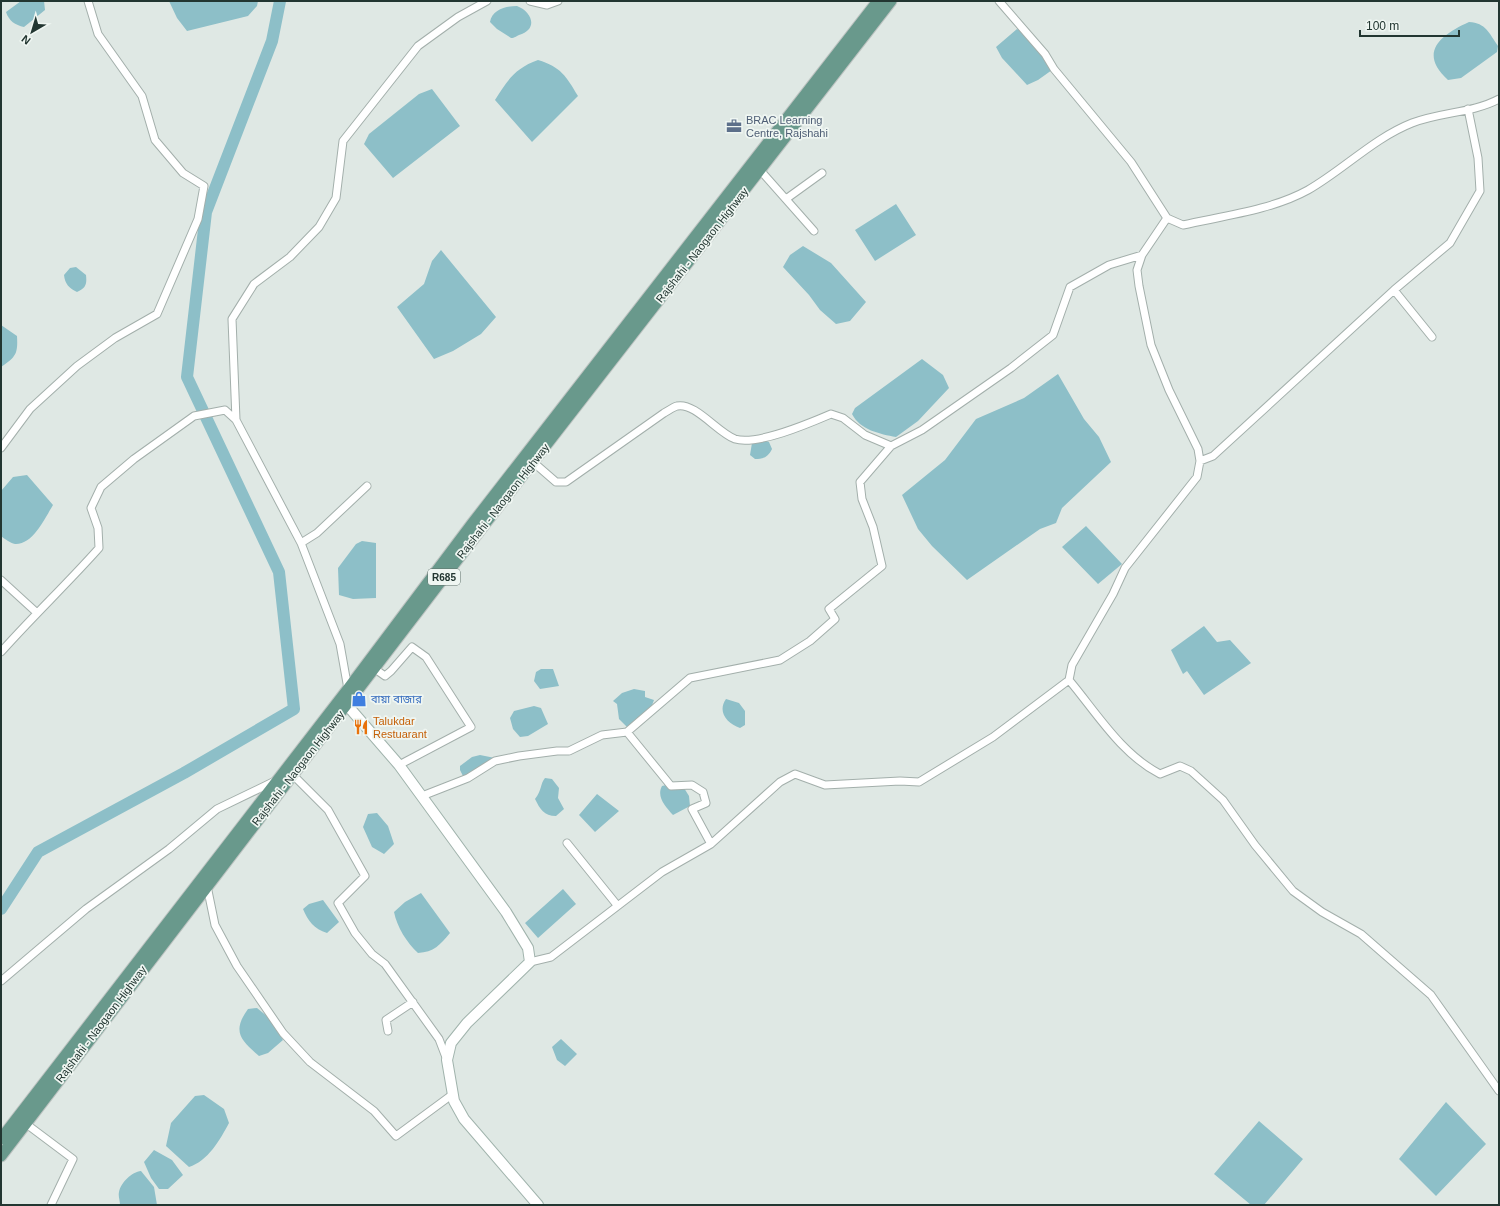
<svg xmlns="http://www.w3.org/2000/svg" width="1500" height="1206" font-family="Helvetica,'Noto Sans Bengali',sans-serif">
<rect width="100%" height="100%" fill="#dfe8e4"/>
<path fill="#8dbfc8" d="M 21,1 L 44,1 L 45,10 L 24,27 C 15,25 9,21 6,12 Z
M 169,1 L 258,1 L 257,6 L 248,16 L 187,31 L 177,18 Z
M 517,6 C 533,12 538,30 519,35 C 516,36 515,38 511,38 L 497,29 L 490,22 C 492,9 507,6 517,6 Z
M 1469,22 C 1486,23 1489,33 1498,46 L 1497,52 L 1461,78 L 1448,80 C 1418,53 1440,35 1469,22 Z
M 1017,29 L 1026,34 L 1052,70 L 1038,80 L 1027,85 L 1002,58 L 996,47 Z
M 538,60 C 561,67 566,76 578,96 L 532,142 L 495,100 C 507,81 515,68 538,60 Z
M 432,89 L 460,126 L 393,178 L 364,144 L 369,134 L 419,94 Z
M 896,204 L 916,235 L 875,261 L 855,230 Z
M 803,246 L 831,263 L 866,302 L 850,321 L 836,324 L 820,310 L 809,295 L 783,267 L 790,255 Z
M 441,250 L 496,317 L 481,334 L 453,351 L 434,359 L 397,307 L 424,284 L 432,261 Z
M 76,267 L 86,275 C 87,284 86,288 77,292 C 69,288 65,284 64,275 L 70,268 Z
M 1,325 L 17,336 C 18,354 16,357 1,367 Z
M 922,359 L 943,375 L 949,388 L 918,421 L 896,437 C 880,434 860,430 852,414 L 855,408 Z
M 1058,374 L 1084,419 L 1099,437 L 1111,462 L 1062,508 L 1056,523 L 1040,529 L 967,580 L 932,546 L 918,529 L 902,495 L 945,460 L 976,419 L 1024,398 Z
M 764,440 L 769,442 L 772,449 C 768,457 764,459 755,459 L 750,455 L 752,443 Z
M 27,475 L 53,505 C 45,518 33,545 15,544 C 10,543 5,539 1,536 L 1,491 L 13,477 Z
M 1086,526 L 1122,564 L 1098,584 L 1062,547 Z
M 362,541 L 376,543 L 376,598 L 353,599 L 339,595 L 338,568 L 356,544 Z
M 1204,626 L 1217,642 L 1230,640 L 1251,663 L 1204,695 L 1187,671 L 1183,674 L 1171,650 Z
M 541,669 L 553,669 L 559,686 L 540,689 L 534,681 L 536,672 Z
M 634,689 L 645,691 L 645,697 L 654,700 C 651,712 637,721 627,727 L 619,719 L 617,704 L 613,701 L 622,693 Z
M 726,699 L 739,703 L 745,711 L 745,725 L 740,728 C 727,723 717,712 726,699 Z
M 534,706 L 541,708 L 548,724 L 528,736 L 520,737 L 513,729 L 510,718 L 514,711 Z
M 480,755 L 495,758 L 485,770 L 463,776 L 460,770 L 460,766 L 472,757 Z
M 545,778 L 552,779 L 559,788 L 558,798 L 564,809 L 556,816 C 544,816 540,809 535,799 C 542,790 540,784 545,778 Z
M 666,785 L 671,787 L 684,788 L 689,796 L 690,806 L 673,815 C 666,807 656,797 662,786 Z
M 597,794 L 619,811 L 595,832 L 579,815 Z
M 377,813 L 388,826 L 394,844 L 384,854 L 372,847 L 363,827 L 368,814 Z
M 563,889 L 576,904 L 538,938 L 525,923 Z
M 421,893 L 450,933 C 440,945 434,952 418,953 C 407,943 397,927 394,912 L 405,902 Z
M 323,900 L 339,922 L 327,933 C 314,929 308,921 303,909 L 309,904 Z
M 257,1008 L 268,1017 L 283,1040 L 268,1053 L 259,1056 C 240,1040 232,1031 248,1009 Z
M 561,1039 L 577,1054 L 565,1066 L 557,1060 L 552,1047 Z
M 204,1095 L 224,1109 L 229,1123 C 220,1140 208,1161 189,1167 L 166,1146 L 171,1123 L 195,1096 Z
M 1446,1102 L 1486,1144 L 1436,1196 L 1399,1159 Z
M 1259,1121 L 1303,1159 L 1264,1205 L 1251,1205 L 1214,1174 Z
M 154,1150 L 172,1160 L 183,1175 L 168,1189 L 159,1189 L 151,1178 L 144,1162 Z
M 141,1171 L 154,1187 L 157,1205 L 120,1205 C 120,1200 118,1196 119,1192 C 121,1182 132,1172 141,1171 Z"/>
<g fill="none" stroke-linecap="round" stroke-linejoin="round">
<path stroke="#8dbfc8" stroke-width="12" d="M 1,909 L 38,852 L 184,773 L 294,709 L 279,572 L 187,377 L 206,212 L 272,41 L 280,1"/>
<g stroke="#a3afab" stroke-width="9">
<path id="street" d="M 530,1 L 547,5 L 558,1
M 999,1 L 1045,54 L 1054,69 L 1131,162 L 1167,218 L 1183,225 C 1223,216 1272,210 1308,190 C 1343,170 1374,138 1412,123 C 1440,112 1473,113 1499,99
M 760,170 L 814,231
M 786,199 L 822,173
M 1394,290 L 1432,337
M 1,448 L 30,409 L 77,366 L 115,338 L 157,314 L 198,219 L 204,186 L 183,173 L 155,140 L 142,96 L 98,34 L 88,1
M 1200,461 L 1213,456 L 1394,290 L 1450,243 L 1480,191 L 1478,158 L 1468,109
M 533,462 L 556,482 L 566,482 L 664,413 C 668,411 673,407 677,406 C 695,402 718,433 735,439 C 757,446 810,423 831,414 L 843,418 L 865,435 L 891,446 L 922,430 L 1011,368 L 1053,335 L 1070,287 L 1109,265 L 1142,255
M 301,543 L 317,533 L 367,486
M 1,580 L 36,612
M 1,652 C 33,616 67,584 99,548 L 98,528 L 91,508 L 101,487 L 134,459 L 194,416 L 225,410 L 236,420
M 375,669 L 385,676 L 391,671 L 412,647 L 426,657 L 471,727 L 399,765
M 1069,680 C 1096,712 1121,754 1160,774 L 1180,766 L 1191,771 L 1223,800 L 1255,845 L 1293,891 L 1322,912 L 1361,934 L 1431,995 L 1499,1091
M 348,689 L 340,644 L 301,543 L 236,420 L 232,319 L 254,284 L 290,257 L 319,227 L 336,198 L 343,141 L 418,46 L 458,17 L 487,1
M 627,732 L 671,786 L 692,785 L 703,792 L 706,803 L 692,809 L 711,844
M 293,775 L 328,810 L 365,876 L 338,903 L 355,933 L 372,954 L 385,964 L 439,1039 L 447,1060
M 422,796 L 468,778 L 495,761 L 519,756 L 557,751 L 569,751 L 602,735 L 627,732 L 690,678 L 780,660 L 810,641 L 835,619 L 829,609 L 882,566 L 873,527 L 862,499 L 860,482 L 891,446
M 567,843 L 617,905
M 207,886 L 215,925 L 237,966 L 283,1033 L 310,1062 L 374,1111 L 396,1136 L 453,1094
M 530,962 L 551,957 L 662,872 L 711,844 L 780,782 L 795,774 L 825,785 L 900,781 L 919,782 L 993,737 L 1069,680 L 1072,665 L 1113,594 L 1125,568 L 1197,477 L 1200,461 L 1198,449 L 1169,390 L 1151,345 L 1139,286 L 1137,270 L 1142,255 L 1167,218
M 1,981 L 86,909 L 169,849 L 217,809 L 275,781
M 388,1031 L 386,1020 L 413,1002
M 25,1123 L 73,1159 L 51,1205"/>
</g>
<g stroke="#a0b3ac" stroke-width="12">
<path id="secondary" d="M 347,705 L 399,765 L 506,912 L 528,948 L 530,962 L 467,1023 L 451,1043 L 447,1060 L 454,1101 L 464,1119 L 538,1205"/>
</g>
<g stroke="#bdc3c1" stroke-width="13">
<path id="primary" d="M 1,1139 L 348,689 L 472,524 L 878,1
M 1,1156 L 480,530 L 891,1"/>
</g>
<use href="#street" stroke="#fff" stroke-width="7"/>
<use href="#secondary" stroke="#fff" stroke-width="10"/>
<use href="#primary" stroke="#69998c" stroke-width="11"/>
</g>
<defs>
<g id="office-bare" transform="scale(1.2)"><path d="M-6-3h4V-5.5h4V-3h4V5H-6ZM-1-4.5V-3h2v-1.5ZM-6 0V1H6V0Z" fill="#5c6f8a" stroke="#eff6f2" stroke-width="2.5" paint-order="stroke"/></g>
<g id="shop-bare" transform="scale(1.2)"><path d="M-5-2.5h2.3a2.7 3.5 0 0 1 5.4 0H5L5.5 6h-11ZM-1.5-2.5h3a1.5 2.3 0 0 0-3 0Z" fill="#3f7fe0" stroke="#eff6f2" stroke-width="2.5" paint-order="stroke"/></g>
<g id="restaurant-bare" transform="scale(1.2)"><path d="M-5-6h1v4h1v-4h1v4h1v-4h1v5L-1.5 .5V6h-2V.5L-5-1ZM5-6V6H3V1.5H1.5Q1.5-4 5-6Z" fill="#e8710a" stroke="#eff6f2" stroke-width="2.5" paint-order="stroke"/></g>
</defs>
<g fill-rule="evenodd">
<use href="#office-bare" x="734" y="126"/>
<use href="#shop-bare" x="359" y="699"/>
<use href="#restaurant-bare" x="361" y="727"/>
</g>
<g text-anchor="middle" stroke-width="3.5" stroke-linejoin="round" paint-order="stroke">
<rect fill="#eff6f2" stroke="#60706b" stroke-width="1" x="428" y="569" width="32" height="16" rx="3"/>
<g font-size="10" font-weight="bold" fill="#223631">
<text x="444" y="581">R685</text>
</g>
<g font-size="11" fill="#4e5e75" stroke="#eff6f2" text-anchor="start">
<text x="746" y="124">BRAC Learning<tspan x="746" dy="13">Centre, Rajshahi</tspan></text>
</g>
<g font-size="11" fill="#223631" stroke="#eff6f2">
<text transform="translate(702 245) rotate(-52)" y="4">Rajshahi - Naogaon Highway</text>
<text transform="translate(503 501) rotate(-52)" y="4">Rajshahi - Naogaon Highway</text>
<text transform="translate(298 768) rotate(-52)" y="4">Rajshahi - Naogaon Highway</text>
<text transform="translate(101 1024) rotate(-53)" y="4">Rajshahi - Naogaon Highway</text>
</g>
<g font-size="11" fill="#366cbe" stroke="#eff6f2" text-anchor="start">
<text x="371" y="703">বায়া বাজার</text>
</g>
<g font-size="11" fill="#c56008" stroke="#eff6f2" text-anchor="start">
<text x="373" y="725">Talukdar<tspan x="373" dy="13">Restuarant</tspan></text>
</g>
</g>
<rect width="1500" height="1206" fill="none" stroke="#223631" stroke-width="4"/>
<g transform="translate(32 32) rotate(218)" stroke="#eff6f2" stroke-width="3" paint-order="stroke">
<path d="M0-3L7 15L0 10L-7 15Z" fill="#223631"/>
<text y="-6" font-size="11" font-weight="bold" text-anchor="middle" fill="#223631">N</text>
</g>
<path d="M1360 30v6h99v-6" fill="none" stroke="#223631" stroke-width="2"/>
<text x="1366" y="30" font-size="12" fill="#223631" stroke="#eff6f2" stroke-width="3" paint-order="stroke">100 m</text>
</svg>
